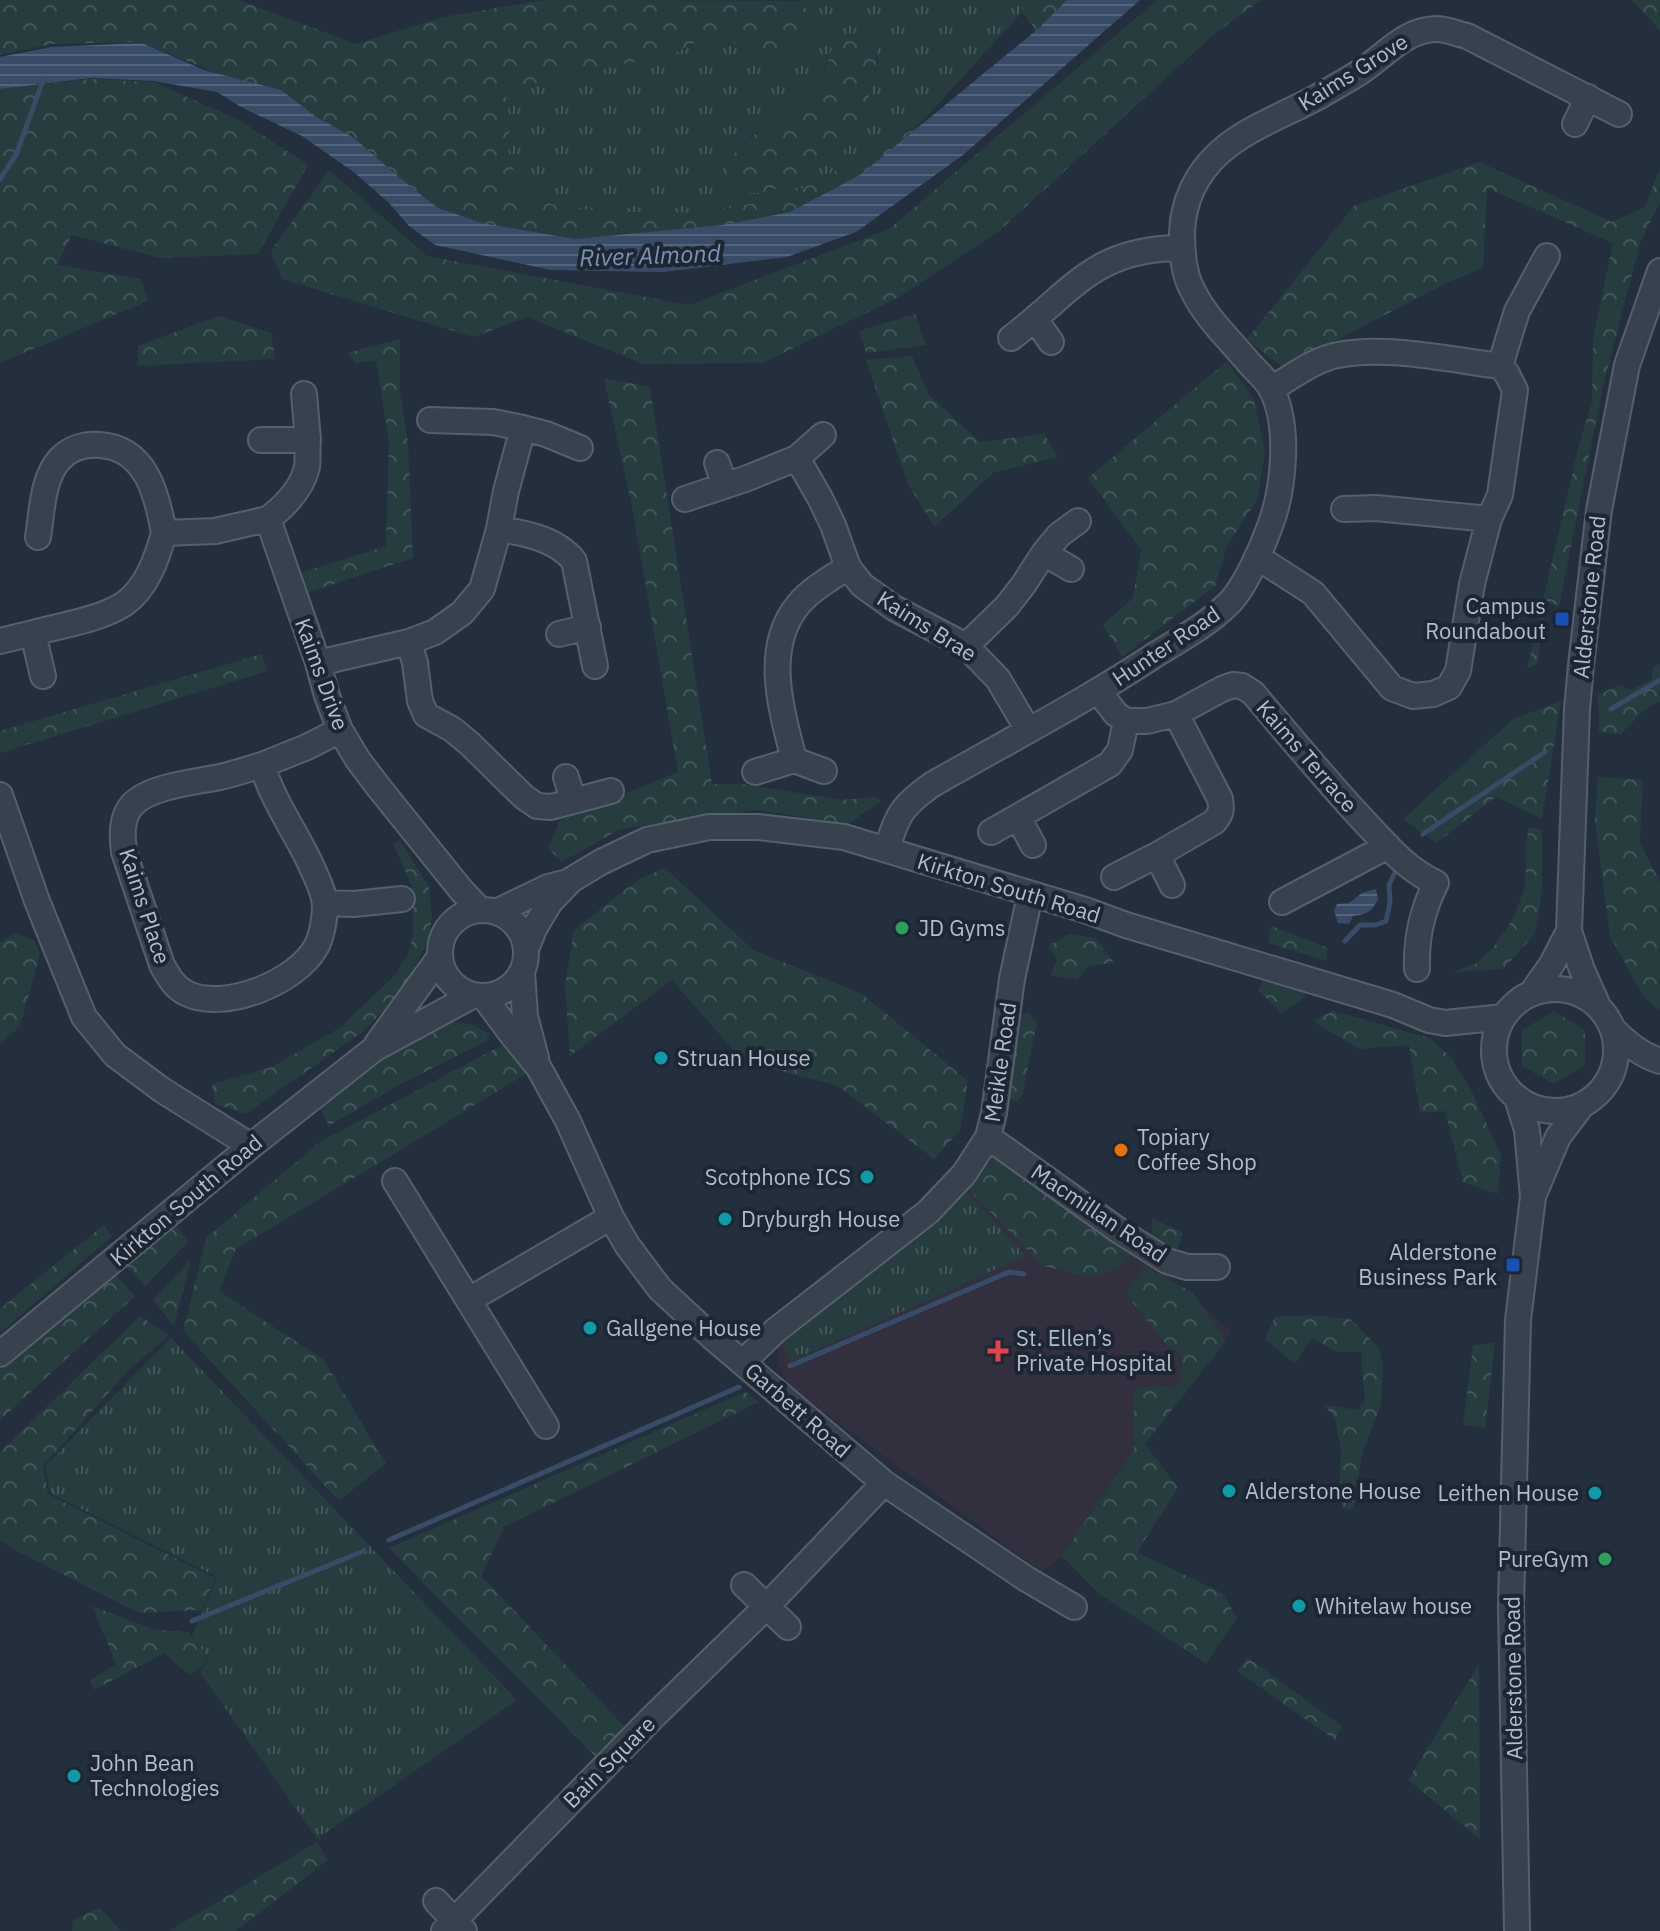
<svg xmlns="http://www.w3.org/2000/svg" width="1660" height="1931" font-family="'IBM Plex Sans',sans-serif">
<defs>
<pattern id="grass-tufts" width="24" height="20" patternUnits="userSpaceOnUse" patternTransform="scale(2)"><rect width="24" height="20" fill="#263c3f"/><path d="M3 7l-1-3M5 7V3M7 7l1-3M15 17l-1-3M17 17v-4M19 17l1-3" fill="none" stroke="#435659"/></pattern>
<pattern id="forest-crowns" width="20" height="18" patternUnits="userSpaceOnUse" patternTransform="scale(2)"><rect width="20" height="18" fill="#263c3f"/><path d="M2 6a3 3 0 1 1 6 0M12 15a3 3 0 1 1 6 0" fill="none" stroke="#435659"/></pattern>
<pattern id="water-rules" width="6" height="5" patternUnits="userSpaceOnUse" patternTransform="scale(2)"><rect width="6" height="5" fill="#394c67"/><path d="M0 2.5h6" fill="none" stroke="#53647b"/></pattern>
</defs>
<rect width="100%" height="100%" fill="#242f3e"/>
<path fill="#32303f" d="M 990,1148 L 1151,1261 L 1232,1332 L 1144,1444 L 1134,1449 L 1062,1556 L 1042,1572 L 789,1386 L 778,1364 L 778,1337 Z"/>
<path fill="url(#grass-tufts)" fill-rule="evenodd" d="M 800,0 L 1033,0 L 918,126 L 786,197 L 703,213 L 623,212 L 570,209 L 526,197 L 508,157 L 510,125 L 505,90 L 674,53 L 720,29 L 733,42 L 803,1 ZM 863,32 L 873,36 L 878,59 L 874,79 L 856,131 L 759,193 L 728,163 C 732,158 735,152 739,147 C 761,124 794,115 813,89 C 832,63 824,37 863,32 Z
M 966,1191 L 1025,1256 L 790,1362 L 783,1344 L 787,1334 L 879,1266 Z
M 171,1338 L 517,1700 L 317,1839 L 200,1672 L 209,1659 L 192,1636 L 217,1577 L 50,1493 L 45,1466 Z"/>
<path fill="url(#forest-crowns)" d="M 0,0 L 239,0 L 356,44 L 443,17 L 544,0 L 803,1 C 807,11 811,21 809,32 C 806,52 778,64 760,60 C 744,56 732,40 720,30 L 674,53 L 505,90 L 510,125 L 508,157 L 526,197 L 570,209 L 623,212 L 703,213 L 786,197 L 919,126 L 930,135 L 792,221 L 587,247 L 478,231 L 342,155 L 253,88 L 141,42 L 52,44 L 0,55 Z
M 1033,0 L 1085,0 L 1040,35 L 1021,11 Z
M 1157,0 L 1261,0 L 1213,35 L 999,231 L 899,297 L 763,363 L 643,364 L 528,317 L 473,337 L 282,279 L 271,251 L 329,170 L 427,256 L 689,305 L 889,229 Z
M 1631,0 L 1660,0 L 1660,32 L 1651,20 Z
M 863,32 L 873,36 C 885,59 863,127 847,146 C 829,166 770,200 743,192 C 738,190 733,185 728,182 C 718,144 783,121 805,99 C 812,91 818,82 823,73 C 834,48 832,36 863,32 Z
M 91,79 L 154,82 L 241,121 L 308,165 L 258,254 L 161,258 L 72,235 L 57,265 L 141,279 L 148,301 L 0,363 L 0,89 Z
M 1479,162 L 1612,222 L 1645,207 L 1660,168 L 1660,202 L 1640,243 L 1603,387 L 1559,606 L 1546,602 L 1537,664 L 1527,669 L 1578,449 L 1592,401 L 1593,339 L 1613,243 L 1487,188 L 1483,268 L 1448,282 L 1283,368 L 1247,339 L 1354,206 Z
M 915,314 L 926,345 L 866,353 L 859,331 Z
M 219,316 L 271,333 L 275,359 L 138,366 L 138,346 Z
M 400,339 L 400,392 L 408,443 L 413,558 L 306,593 L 300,573 L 386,546 L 389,443 L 376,360 L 356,363 L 347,353 Z
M 912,356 L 929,395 L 980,442 L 1044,434 L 1058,457 L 993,473 L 934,527 L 907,482 L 866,360 Z
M 1227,361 L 1254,400 L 1265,450 L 1258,498 L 1227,546 L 1215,586 L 1122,657 L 1103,625 L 1133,598 L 1141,550 L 1088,478 Z
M 604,378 L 650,387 L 712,784 L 743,784 L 842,800 L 875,797 L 882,801 L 848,824 L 757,810 L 620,829 L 562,862 L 548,848 L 560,820 L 678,772 L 632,506 Z
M 262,654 L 267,671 L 0,753 L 0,731 Z
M 1660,664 L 1660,701 L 1644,710 L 1621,734 L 1599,732 L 1598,695 L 1619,685 L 1631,690 L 1652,679 L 1653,667 Z
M 1561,701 L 1542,819 L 1496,797 L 1436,843 L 1403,819 L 1513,719 Z
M 1598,777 L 1643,780 L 1640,843 L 1660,882 L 1660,1011 L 1644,997 L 1610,936 L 1595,821 Z
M 1529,827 L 1542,830 L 1542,891 L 1535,934 L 1503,969 L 1453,972 L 1477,963 L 1493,948 L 1514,918 L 1526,883 L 1525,847 Z
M 400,840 L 429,887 L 432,915 L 429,940 L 400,993 L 364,1031 L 246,1114 L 215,1104 L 212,1084 L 272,1067 L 341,1027 L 395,975 L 409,952 L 413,935 L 412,887 L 393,843 Z
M 665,868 L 753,950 L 862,994 L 968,1081 L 960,1130 L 934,1159 L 838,1086 L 743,1061 L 672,980 L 570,1056 L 565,986 L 574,930 L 639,879 Z
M 1271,926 L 1328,948 L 1326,961 L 1268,943 Z
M 15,933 L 34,940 L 40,954 L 20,1026 L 0,1044 L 0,943 Z
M 1069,934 L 1096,938 L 1114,963 L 1088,966 L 1077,980 L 1050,975 L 1057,960 L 1048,946 Z
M 1265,977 L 1303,988 L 1305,997 L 1282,1013 L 1258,990 Z
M 1333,1011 L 1430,1038 L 1451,1057 L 1471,1090 L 1501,1155 L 1498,1194 L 1463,1182 L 1445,1111 L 1420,1113 L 1409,1045 L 1359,1049 L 1313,1021 Z
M 1554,1011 L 1585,1030 L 1585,1066 L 1554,1084 L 1522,1066 L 1522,1030 Z
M 1029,1013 L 1037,1023 L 1022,1096 L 1017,1102 L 1008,1098 L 1015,1015 Z
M 445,1022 L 470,1024 L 490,1034 L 485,1042 L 399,1085 L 329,1126 L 318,1104 L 383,1055 Z
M 504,1044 L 526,1074 L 236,1249 L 219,1291 L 323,1359 L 386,1463 L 339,1501 L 183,1331 L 206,1238 L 320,1142 Z
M 995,1149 L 1131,1253 L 1123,1266 L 1090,1277 L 1043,1266 L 966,1187 Z
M 1152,1218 L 1183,1233 L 1177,1250 L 1152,1241 Z
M 175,1224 L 188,1242 L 145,1286 L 127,1267 Z
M 104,1225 L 112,1236 L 0,1333 L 0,1309 Z
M 191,1259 L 174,1326 L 153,1300 Z
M 1144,1266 L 1192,1292 L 1226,1341 L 1145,1444 L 1178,1488 L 1137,1552 L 1222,1593 L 1237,1618 L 1206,1663 L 1099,1594 L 1062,1556 L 1134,1449 L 1134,1388 L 1181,1385 L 1182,1355 L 1167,1345 L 1126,1294 Z
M 115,1275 L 135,1296 L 0,1420 L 0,1366 Z
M 1310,1315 L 1350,1319 L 1379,1348 L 1383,1364 L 1381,1405 L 1363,1450 L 1353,1508 L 1343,1509 L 1339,1490 L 1341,1451 L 1335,1419 L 1324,1405 L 1358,1410 L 1365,1401 L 1361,1352 L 1337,1352 L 1312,1338 L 1295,1364 L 1265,1339 L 1275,1317 Z
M 140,1316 L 169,1335 L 127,1372 L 43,1466 L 48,1494 L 215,1578 L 202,1610 L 139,1613 L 11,1548 L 0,1540 L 0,1452 Z
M 1495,1343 L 1485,1428 L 1463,1425 L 1473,1345 Z
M 745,1392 L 759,1402 L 504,1527 L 481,1576 L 625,1727 L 595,1756 L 389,1548 Z
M 92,1606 L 155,1630 L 189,1632 L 208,1659 L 198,1671 L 189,1675 L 164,1653 L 94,1690 L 90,1681 L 116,1664 Z
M 1248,1658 L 1342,1726 L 1335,1740 L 1237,1671 Z
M 1479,1664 L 1480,1839 L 1408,1780 Z
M 317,1842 L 328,1860 L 236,1931 L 169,1931 Z
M 100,1908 L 121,1931 L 72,1931 L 73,1920 Z"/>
<path fill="url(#water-rules)" d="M 1067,0 L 1140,0 L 963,155 L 856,232 L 787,257 L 663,272 L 551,270 L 435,245 L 409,226 L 389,203 L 355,173 L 302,136 L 241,107 L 217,92 L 154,81 L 91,78 L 0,89 L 0,57 L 51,47 L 142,43 L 204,70 L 281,90 L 315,116 L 354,138 L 394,173 L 436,207 L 481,223 L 575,239 L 723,225 L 790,212 L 860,175 L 1039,28 Z
M 1376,889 L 1378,899 C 1372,911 1368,914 1353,916 L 1349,924 L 1338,923 L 1334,911 L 1337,904 L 1349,903 L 1362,893 Z"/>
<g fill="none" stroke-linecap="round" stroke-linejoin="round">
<path stroke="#394c67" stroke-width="5" d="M 0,179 L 16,155 L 44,78
M 1611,709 L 1660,680
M 1423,834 L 1545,752
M 1345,941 L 1360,925 L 1376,925 L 1386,921 L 1390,903 L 1389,885 L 1397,868
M 790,1366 L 1009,1272 L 1024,1274
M 389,1540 L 739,1387
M 192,1621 L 364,1551"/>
<g stroke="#565f6c" stroke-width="28">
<path id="minor" d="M 1575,124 L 1588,97
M 1035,319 L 1051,342
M 1011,338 C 1074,290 1094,248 1182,248
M 1500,366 L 1517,311 L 1547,256
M 304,394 L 308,440
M 523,428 L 546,434 L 580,448
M 261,440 L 308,440 C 307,449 308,459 307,467 C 302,489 285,506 268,519
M 797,458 L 823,435
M 717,463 L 725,486
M 685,499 L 745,479 L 797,458 L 820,498 L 833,525 L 848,567 L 862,585 L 894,608 L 966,646 L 998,679 L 1028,730
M 1344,509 L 1376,508 L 1489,519
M 499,529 C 525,533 557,539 574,561 L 595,666
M 38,537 C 42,513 42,478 60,459 C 70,448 85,444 100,445 C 146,448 157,494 164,533
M 1044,553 L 1071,569
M 1257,557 L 1313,593 L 1392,688 L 1413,696 L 1433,694 L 1449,687 L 1458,671 L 1472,584 L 1489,519 L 1500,495 L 1515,390 L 1507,374 L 1500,366 C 1451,360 1386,345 1338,355 C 1315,359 1292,377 1271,389
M 559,634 L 588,627
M 0,641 L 33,633
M 409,642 L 415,663 L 420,701 L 426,715 L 452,729 L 470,744 L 524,797 L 537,806 L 551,807 L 611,791
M 966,646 L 1007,606 L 1024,584 L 1044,553 L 1059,535 L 1078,521
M 318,663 L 409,642 L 435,632 L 462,613 L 482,589 L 499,529 L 506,491 L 523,428 L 493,422 L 430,420
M 43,676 L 33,633 C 62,625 99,620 124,604 C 147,588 157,558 164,533 L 215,531 L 268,519 L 318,663 L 327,696 L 340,730 L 358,760 L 380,789 L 462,891 L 480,910
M 1098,691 L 1116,714 L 1126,721 L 1147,721 L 1176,714 L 1222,689 L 1233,685 L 1242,686 L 1253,693 C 1289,736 1324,778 1362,819 C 1385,843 1404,868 1436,883 C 1422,911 1416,937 1417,969
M 262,765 C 248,769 234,774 220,777 C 195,782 150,786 132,805 C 121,818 122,836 124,852 L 162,965 C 169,977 174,987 186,993 C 223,1012 296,983 316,947 C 322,936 325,918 325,905 C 324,891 316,877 311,865 C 295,831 273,801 262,765 L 307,747 L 340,730
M 824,771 L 794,760 C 782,711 762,649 798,605 C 811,589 831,578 848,567
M 755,772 L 794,760
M 566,777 L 573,800
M 0,795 L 37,901 L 84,1017 L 115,1055 L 162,1090 L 251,1146
M 1018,817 L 1033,845
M 991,832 L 1110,764 L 1120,750 L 1126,721
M 887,849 C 897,814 903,805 933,784 C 1008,741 1086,701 1158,653 C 1181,639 1208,624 1227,605 C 1244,590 1262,548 1270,526 C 1284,489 1290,427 1272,390 C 1267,380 1256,371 1249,363 C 1230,340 1206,318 1193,291 C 1183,274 1182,252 1182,233 C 1183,202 1196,174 1219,153 C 1247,127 1290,113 1323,94 C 1336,86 1348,80 1360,72 C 1385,56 1405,29 1437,29 C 1447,29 1457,34 1467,36 L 1619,114
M 1157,855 L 1172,885
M 1114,877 L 1157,855 L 1214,822 C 1221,814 1222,810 1220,799 L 1176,714
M 1282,902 L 1388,846
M 325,903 L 354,904 L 402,899
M440 953a43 43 0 1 1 86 0a43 43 0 1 1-86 0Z
M 496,912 L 548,887 L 564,883
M 526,949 L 535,927 L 550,902 L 571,880 L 601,862 L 647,840 L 709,827 L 758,827 L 844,837 L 1085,910 L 1126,925 L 1393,1005 L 1429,1020 L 1445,1023 L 1504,1017
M 522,972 L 525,1016 L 536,1058
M1494 1050a61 61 0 1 1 122 0a61 61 0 1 1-122 0Z
M 1531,994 L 1552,964 L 1569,931
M 484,997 L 510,1032 L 539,1068 L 568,1121 L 611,1217 L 627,1245 L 660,1289 L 711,1336 L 884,1483 L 1025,1578 L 1074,1607
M 1598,1006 L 1582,970 L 1569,931 L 1577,709 L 1581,665 L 1599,510 L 1627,365 L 1660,271
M 1613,1029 C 1627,1044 1641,1055 1660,1061
M 377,1044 L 439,958
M 988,1137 L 1118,1230 L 1167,1261 L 1187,1267 L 1217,1267
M 395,1181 L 546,1426
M 1534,1194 L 1558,1137 L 1582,1105
M 469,1300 L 611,1217
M 0,1354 L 251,1146 L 374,1049 L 472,996
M 743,1362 L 776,1330 L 928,1212 L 964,1174 L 988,1137 L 994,1113 L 1012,979 L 1030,895
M 744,1585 L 788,1627
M 436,1901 L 464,1931
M 444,1931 L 653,1717 L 767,1606 L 884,1483
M 1517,1931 L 1511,1607 L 1518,1320 L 1533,1197 L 1527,1130 L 1517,1098"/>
</g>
<use href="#minor" stroke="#38414e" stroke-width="24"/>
</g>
<g fill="#1a4fb4" stroke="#1d2633" stroke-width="3">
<rect x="1554" y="611" width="16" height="16" rx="4"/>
<rect x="1505" y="1257" width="16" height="16" rx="4"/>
</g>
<g fill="#2e9e5b" stroke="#1d2633" stroke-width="3">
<circle cx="902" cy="928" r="8"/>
<circle cx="1605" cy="1559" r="8"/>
</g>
<g fill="#0f9aa8" stroke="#1d2633" stroke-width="3">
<circle cx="661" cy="1058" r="8"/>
<circle cx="867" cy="1177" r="8"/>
<circle cx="725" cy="1219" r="8"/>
<circle cx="590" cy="1328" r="8"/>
<circle cx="1229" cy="1491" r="8"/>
<circle cx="1595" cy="1493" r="8"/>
<circle cx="1299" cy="1606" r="8"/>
<circle cx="74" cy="1776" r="8"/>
</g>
<circle fill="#e8710a" stroke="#1d2633" stroke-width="3" cx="1121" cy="1150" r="8"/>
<path fill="#e0444e" stroke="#1d2633" stroke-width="3" d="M994 1339h8v8h8v8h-8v8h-8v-8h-8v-8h8z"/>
<g text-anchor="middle" stroke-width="8" stroke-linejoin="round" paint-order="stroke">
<g font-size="22" fill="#b4bcc9" stroke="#1d2633">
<text transform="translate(1353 72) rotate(-32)" y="8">Kaims Grove</text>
<text transform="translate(1589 597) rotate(-84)" y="8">Alderstone Road</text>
<text transform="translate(927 626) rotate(32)" y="8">Kaims Brae</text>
<text transform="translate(1166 646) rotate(-34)" y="8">Hunter Road</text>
<text transform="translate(322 674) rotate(70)" y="8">Kaims Drive</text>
<text transform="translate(1307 756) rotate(49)" y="8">Kaims Terrace</text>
<text transform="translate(1009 888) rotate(17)" y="8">Kirkton South Road</text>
<text transform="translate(145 906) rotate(72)" y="8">Kaims Place</text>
<text transform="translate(1000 1062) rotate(-82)" y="8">Meikle Road</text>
<text transform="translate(186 1200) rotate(-40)" y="8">Kirkton South Road</text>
<text transform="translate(1099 1213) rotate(34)" y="8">Macmillan Road</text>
<text transform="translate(798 1410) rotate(41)" y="8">Garbett Road</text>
<text transform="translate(1513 1678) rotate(-91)" y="8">Alderstone Road</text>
<text transform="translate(609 1762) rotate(-45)" y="8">Bain Square</text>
</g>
<g font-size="22" fill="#b4bcc9" stroke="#1d2633" text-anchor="start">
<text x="1546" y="614" text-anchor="end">Campus<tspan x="1546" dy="25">Roundabout</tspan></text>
<text x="918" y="936">JD Gyms</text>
<text x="677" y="1066">Struan House</text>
<text x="1137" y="1145">Topiary<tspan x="1137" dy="25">Coffee Shop</tspan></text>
<text x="851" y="1185" text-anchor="end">Scotphone ICS</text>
<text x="741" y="1227">Dryburgh House</text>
<text x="1497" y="1260" text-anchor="end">Alderstone<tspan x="1497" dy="25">Business Park</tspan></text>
<text x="606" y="1336">Gallgene House</text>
<text x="1016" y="1346">St. Ellen’s<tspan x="1016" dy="25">Private Hospital</tspan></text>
<text x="1245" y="1499">Alderstone House</text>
<text x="1579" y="1501" text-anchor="end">Leithen House</text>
<text x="1589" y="1567" text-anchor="end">PureGym</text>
<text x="1315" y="1614">Whitelaw house</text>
<text x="90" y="1771">John Bean<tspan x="90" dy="25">Technologies</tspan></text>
</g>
<g font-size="24" font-style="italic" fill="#7c92b1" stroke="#1d2633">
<text transform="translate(650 256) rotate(-2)" y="8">River Almond</text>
</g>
</g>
</svg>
